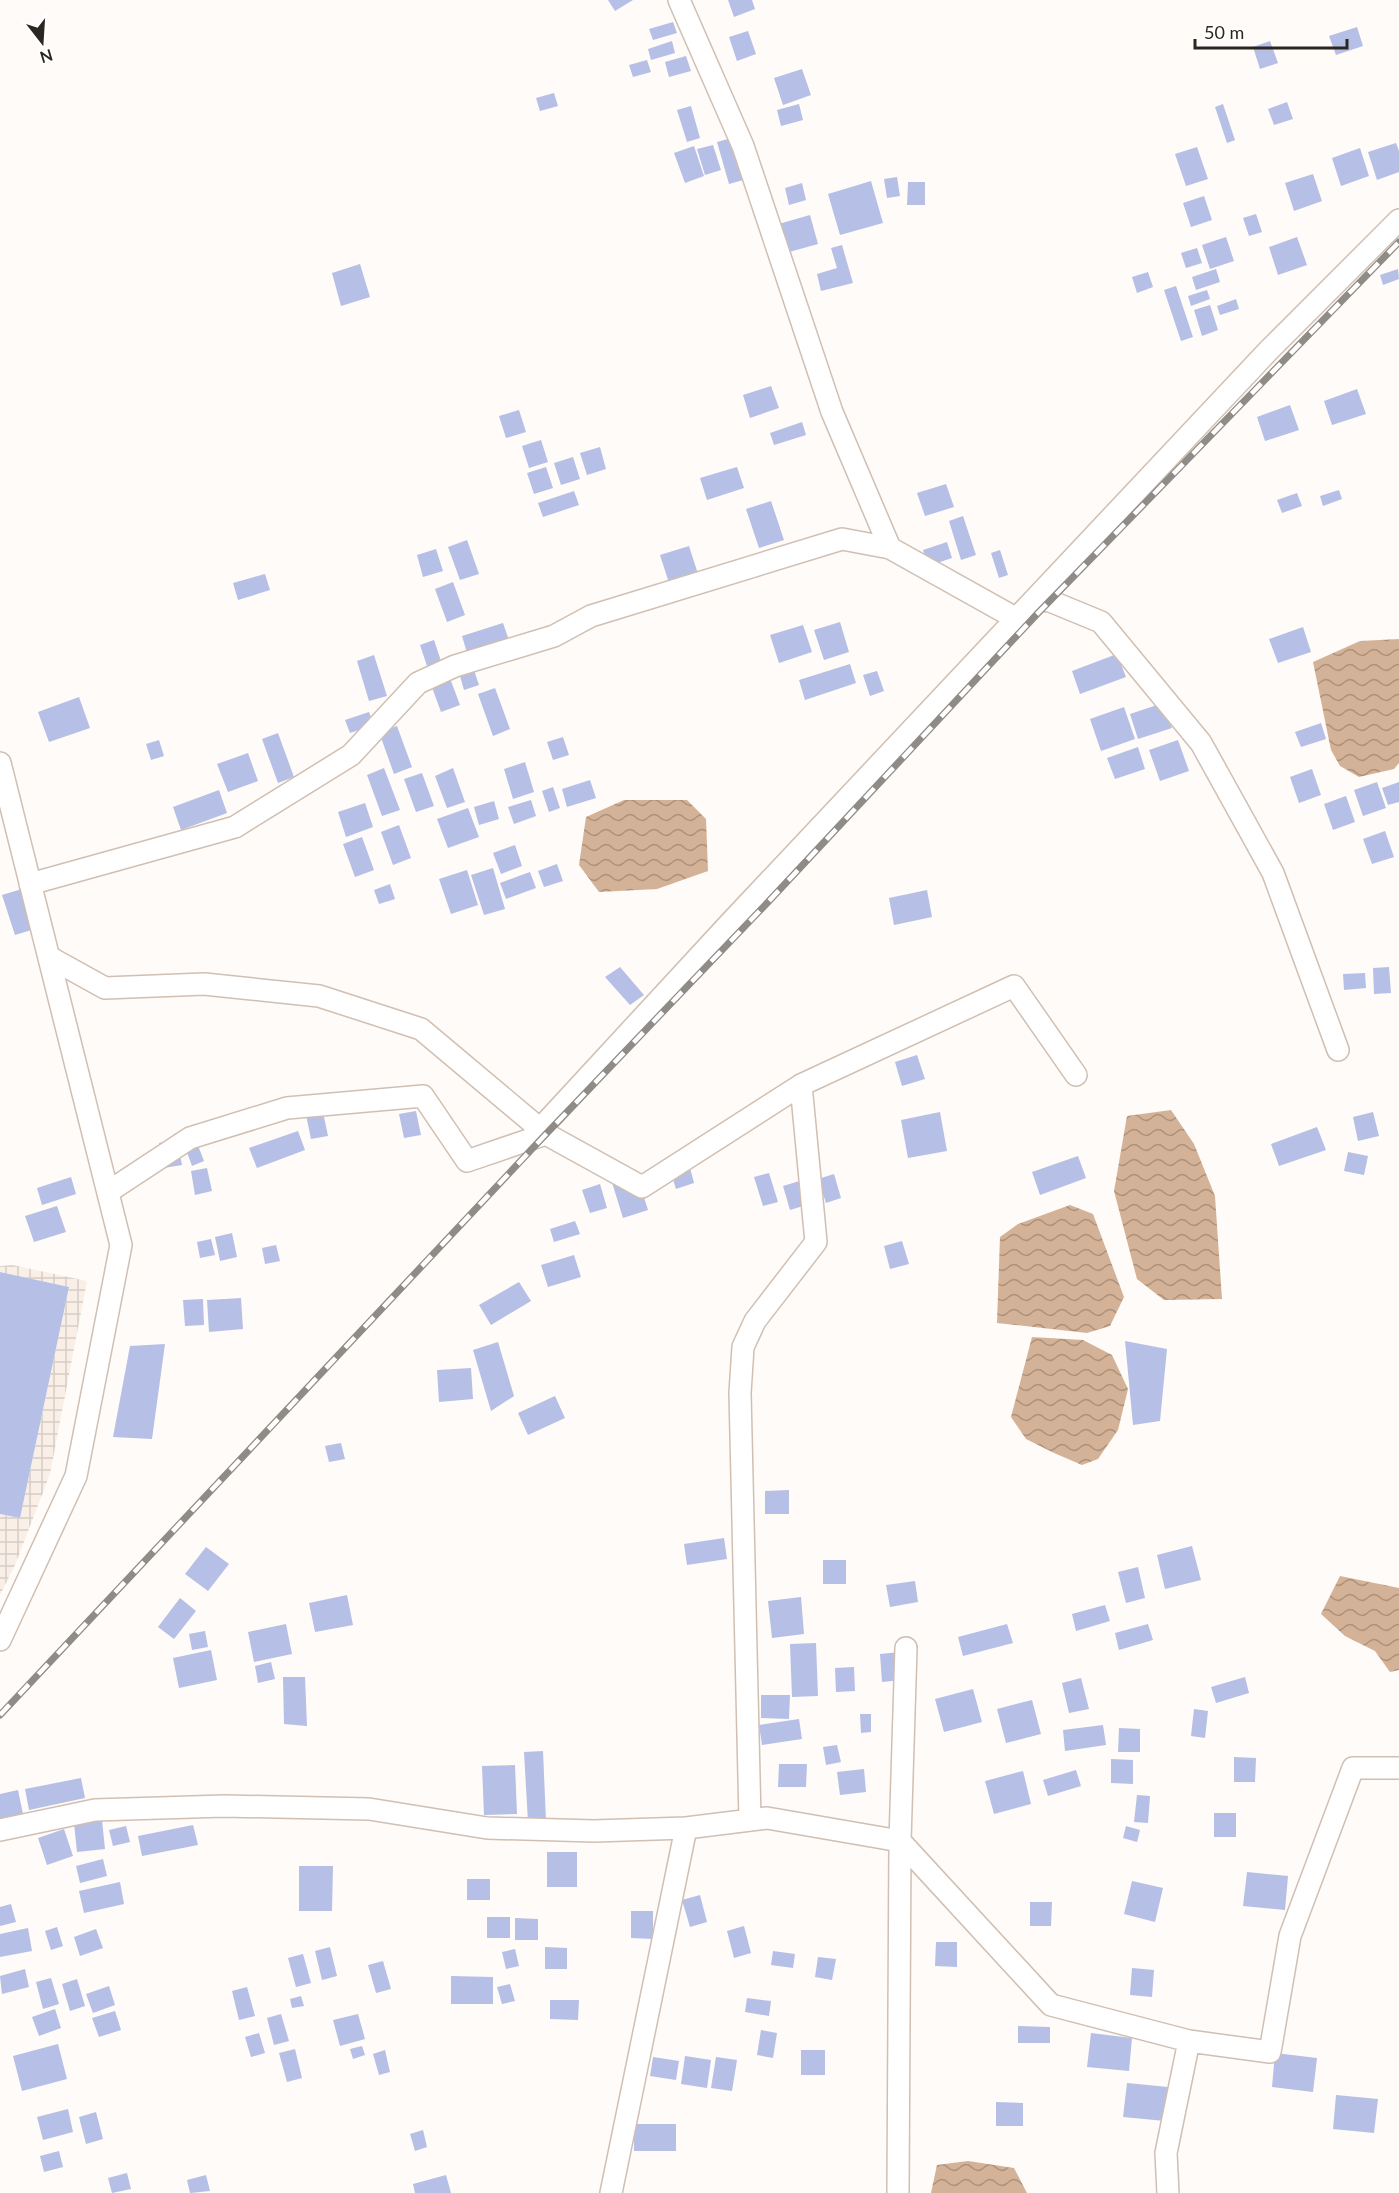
<svg xmlns="http://www.w3.org/2000/svg" width="1399" height="2193" viewBox="0 0 1399 2193" font-family="Lato,sans-serif">
  <style>
    .industrial { fill: url(#industrial-grid) }
    .water { fill: url(#water-waves) }
    .building { fill: #b6bfe5 }
    .lines { fill: none; stroke-linecap: round; stroke-linejoin: round }
    .minor-casing { stroke: #d0bfb2; stroke-width: 24 }
    .minor { stroke: #fff; stroke-width: 21 }
    .rail-casing { stroke: #8f8b86; stroke-width: 7 }
    .rail { stroke: #fff; stroke-width: 4.5; stroke-dasharray: 14; stroke-linecap: butt }
  </style>
  <defs>
    <pattern id="industrial-grid" width="8" height="8" patternUnits="userSpaceOnUse" patternTransform="scale(1.5)"><rect width="8" height="8" fill="#f9efe7"/><path d="M0 4h8M4 0v8" fill="none" stroke="#d6cdc6"/></pattern>
    <pattern id="water-waves" width="16" height="10" patternUnits="userSpaceOnUse" patternTransform="scale(1.5)"><rect width="16" height="10" fill="#d4b297"/><path d="M0 5q4-4 8 0t8 0" fill="none" stroke="#ac917b"/></pattern>
  </defs>
  <rect width="100%" height="100%" fill="#fefbf8"/>
  <path class="industrial" d="M12,1265L87,1281L50,1474L15,1565L0,1595V1514L20,1518L69,1287L0,1272V1266Z"/>
  <path class="water" d="M1399,639V763L1394,769L1359,777L1340,766L1331,750L1313,662L1360,641Z
    M624,800H687L706,819L708,871L657,889L599,892L579,865L586,817Z
    M1171,1110L1194,1144L1215,1196L1222,1299L1164,1300L1137,1279L1114,1191L1127,1116Z
    M1070,1205L1093,1214L1124,1297L1110,1326L1087,1333L997,1323L1000,1237L1018,1224Z
    M1032,1337L1083,1340L1112,1355L1128,1389L1118,1430L1098,1459L1082,1465L1054,1453L1026,1439L1011,1417Z
    M1340,1576L1399,1588V1670L1390,1672L1375,1651L1345,1636L1321,1614Z
    M968,2161L1014,2168L1027,2193H931L937,2165Z"/>
  <path class="building" d="M608,0H633L615,11Z
    M728,0H752L755,9L734,17Z
    M673,22L677,33L653,40L649,29Z
    M1357,27L1363,46L1336,55L1329,36Z
    M748,31L756,54L737,61L729,37Z
    M672,41L675,53L651,60L648,49Z
    M1270,41L1278,63L1260,69L1253,47Z
    M686,56L691,71L669,77L665,62Z
    M647,60L651,72L633,77L629,65Z
    M802,69L811,95L783,105L774,78Z
    M554,93L558,106L540,111L536,98Z
    M1287,102L1293,119L1274,125L1268,109Z
    M799,104L803,120L781,126L777,110Z
    M1223,104L1235,140L1227,143L1215,107Z
    M691,106L700,138L687,142L677,110Z
    M735,137L747,179L729,184L717,142Z
    M1396,143L1399,151V172L1377,180L1368,152Z
    M713,145L721,170L705,175L697,149Z
    M694,146L704,176L685,183L674,153Z
    M1197,147L1208,179L1186,186L1175,154Z
    M1360,148L1369,176L1341,186L1332,158Z
    M1313,174L1322,201L1294,211L1285,183Z
    M897,177L900,196L887,198L884,179Z
    M871,181L883,223L840,235L828,194Z
    M908,182H925V205H907Z
    M802,183L806,200L789,205L785,188Z
    M1204,196L1212,220L1191,227L1183,203Z
    M1256,214L1262,232L1249,236L1243,218Z
    M810,215L818,244L782,254L775,225Z
    M1226,237L1234,261L1210,269L1202,245Z
    M1297,237L1307,265L1278,275L1269,247Z
    M842,245L853,283L821,291L817,274L837,268L831,248Z
    M1197,248L1202,263L1186,268L1181,253Z
    M360,264L370,297L341,306L332,273Z
    M1216,269L1220,282L1196,290L1192,277Z
    M1398,269L1399,279L1383,285L1380,275Z
    M1148,272L1153,287L1137,293L1132,277Z
    M1176,286L1193,337L1181,341L1164,290Z
    M1207,290L1210,299L1191,306L1188,296Z
    M1236,299L1239,309L1220,315L1217,306Z
    M1210,305L1218,330L1202,336L1194,310Z
    M771,386L779,408L750,418L743,395Z
    M1357,389L1366,414L1332,425L1324,401Z
    M1290,405L1299,430L1265,441L1257,417Z
    M519,410L526,432L506,438L499,416Z
    M802,422L806,435L774,445L770,433Z
    M541,440L548,462L529,468L522,446Z
    M600,447L606,469L587,475L580,453Z
    M573,457L580,479L561,485L554,463Z
    M546,467L553,488L534,494L527,473Z
    M737,467L744,488L707,500L700,478Z
    M946,484L954,507L925,516L917,493Z
    M1339,490L1342,499L1323,506L1320,496Z
    M574,491L579,505L543,517L538,503Z
    M1297,493L1302,506L1282,513L1277,500Z
    M771,501L784,540L759,548L746,509Z
    M963,516L976,555L961,560L949,521Z
    M467,540L479,574L460,580L448,547Z
    M947,542L952,558L928,566L923,550Z
    M689,546L698,574L669,583L660,555Z
    M436,549L443,571L423,577L417,555Z
    M1000,550L1008,575L999,578L991,553Z
    M265,574L270,590L238,600L233,583Z
    M453,582L465,615L447,622L435,589Z
    M840,622L849,652L824,660L814,630Z
    M503,623L510,643L468,656L462,636Z
    M803,625L812,652L779,663L770,635Z
    M1303,627L1311,652L1278,663L1269,639Z
    M434,640L441,661L427,666L420,645Z
    M1117,654L1126,677L1080,694L1072,671Z
    M374,655L387,696L369,701L357,661Z
    M472,664L479,685L464,690L458,669Z
    M850,664L856,683L805,700L799,680Z
    M877,671L884,691L870,696L863,675Z
    M448,673L460,705L441,712L429,679Z
    M495,688L510,729L493,736L478,694Z
    M79,697L90,728L49,742L38,712Z
    M1163,703L1172,728L1138,739L1130,714Z
    M1124,707L1135,739L1101,751L1090,719Z
    M369,712L374,725L350,733L345,720Z
    M1321,723L1326,739L1301,747L1295,732Z
    M397,726L412,767L394,774L379,732Z
    M278,733L294,777L278,783L262,739Z
    M563,737L569,755L553,760L547,742Z
    M159,740L164,756L151,760L146,744Z
    M1178,740L1189,771L1160,781L1149,750Z
    M1138,747L1145,769L1115,779L1107,758Z
    M248,753L258,781L228,792L217,764Z
    M525,762L534,792L513,799L504,769Z
    M384,768L400,810L382,816L367,775Z
    M453,768L465,802L447,808L435,776Z
    M1312,769L1321,795L1299,803L1290,777Z
    M422,773L434,806L416,812L404,779Z
    M590,780L596,798L567,807L562,789Z
    M1377,782L1386,808L1363,816L1354,790Z
    M1399,782V802L1388,805L1382,788Z
    M553,787L560,808L549,812L542,791Z
    M219,790L227,813L181,830L173,807Z
    M1346,796L1355,822L1333,830L1324,804Z
    M531,800L536,816L514,824L508,807Z
    M494,801L499,819L479,825L474,807Z
    M365,803L373,827L346,837L338,812Z
    M468,808L479,837L448,848L437,819Z
    M399,825L411,858L393,865L381,832Z
    M1385,831L1394,857L1372,864L1363,839Z
    M362,837L374,870L355,877L343,844Z
    M515,845L522,866L501,874L493,853Z
    M557,864L563,881L544,887L538,871Z
    M493,868L505,909L484,915L471,875Z
    M467,870L478,905L451,914L439,879Z
    M530,872L536,888L506,899L500,883Z
    M390,884L395,899L379,904L374,890Z
    M25,888L38,928L15,935L2,895Z
    M927,890L932,917L894,925L889,898Z
    M620,967L644,995L630,1005L605,977Z
    M1389,967L1391,993L1374,994L1373,968Z
    M1365,973L1366,988L1344,990L1343,974Z
    M917,1055L925,1079L902,1086L895,1062Z
    M416,1111L421,1135L404,1138L399,1114Z
    M323,1112L328,1136L311,1139L306,1115Z
    M940,1112L947,1151L908,1158L901,1120Z
    M1373,1112L1379,1136L1358,1141L1353,1117Z
    M1317,1127L1326,1150L1279,1166L1271,1144Z
    M298,1131L305,1150L257,1168L249,1148Z
    M177,1139L182,1165L164,1168L159,1143Z
    M197,1143L204,1161L192,1166L185,1147Z
    M1348,1152L1368,1156L1364,1175L1344,1171Z
    M1078,1156L1086,1178L1040,1195L1032,1172Z
    M689,1164L694,1183L676,1189L670,1170Z
    M207,1168L212,1191L195,1195L191,1171Z
    M635,1169L648,1210L623,1218L610,1176Z
    M769,1173L778,1202L763,1206L754,1177Z
    M834,1174L841,1198L826,1203L818,1179Z
    M71,1177L76,1194L42,1205L37,1188Z
    M806,1179L813,1203L790,1210L783,1186Z
    M600,1184L607,1208L590,1213L582,1190Z
    M57,1206L66,1232L34,1242L25,1216Z
    M575,1221L580,1234L554,1242L550,1229Z
    M232,1233L237,1257L220,1261L215,1237Z
    M211,1239L215,1255L200,1258L197,1242Z
    M902,1241L909,1264L890,1269L884,1246Z
    M276,1245L280,1261L265,1264L262,1248Z
    M574,1255L581,1277L548,1287L541,1265Z
    M0,1272L69,1287L20,1518L0,1514Z
    M519,1282L531,1301L491,1325L479,1305Z
    M241,1298L243,1329L209,1332L207,1300Z
    M203,1299L204,1325L185,1326L183,1300Z
    M1125,1341L1167,1349L1160,1421L1133,1425Z
    M498,1342L514,1396L491,1411L473,1350Z
    M165,1344L152,1439L113,1437L130,1346Z
    M471,1368L473,1399L439,1402L437,1370Z
    M555,1396L565,1418L528,1435L518,1413Z
    M341,1443L345,1459L329,1462L325,1446Z
    M789,1490V1514H765V1491Z
    M724,1538L727,1559L687,1565L684,1544Z
    M1192,1546L1201,1580L1165,1589L1157,1555Z
    M206,1547L229,1564L208,1591L185,1574Z
    M823,1560H846V1584H823Z
    M1138,1567L1145,1598L1126,1603L1118,1572Z
    M915,1581L918,1602L890,1607L886,1585Z
    M347,1595L353,1625L315,1632L309,1603Z
    M801,1597L804,1634L772,1638L768,1601Z
    M180,1598L196,1611L174,1639L158,1627Z
    M1105,1605L1110,1621L1076,1631L1072,1614Z
    M286,1624L292,1654L254,1662L248,1632Z
    M1007,1624L1013,1643L963,1656L958,1637Z
    M1148,1624L1153,1640L1119,1650L1115,1633Z
    M205,1631L208,1647L192,1650L189,1634Z
    M816,1643L818,1696L792,1697L790,1644Z
    M211,1650L217,1680L179,1688L173,1658Z
    M900,1652L902,1680L882,1682L880,1654Z
    M271,1662L275,1679L258,1683L255,1666Z
    M854,1667L855,1691L836,1692L835,1668Z
    M283,1677H305L307,1726L284,1724Z
    M1245,1677L1249,1693L1216,1703L1211,1687Z
    M1081,1678L1089,1709L1069,1713L1062,1683Z
    M973,1689L982,1722L944,1732L935,1699Z
    M761,1695H790L789,1719L761,1718Z
    M1032,1700L1041,1734L1006,1743L997,1709Z
    M1194,1709L1208,1711L1205,1738L1191,1736Z
    M860,1714H871V1732L861,1733Z
    M799,1719L802,1739L762,1745L759,1725Z
    M1103,1725L1106,1745L1065,1751L1063,1730Z
    M1119,1728L1140,1729V1752H1118Z
    M837,1745L841,1762L826,1765L823,1747Z
    M543,1751L546,1821L528,1822L524,1752Z
    M1234,1757L1256,1758L1255,1782H1234Z
    M1111,1759L1133,1760V1784L1111,1783Z
    M779,1764H807L806,1787H778Z
    M515,1765L517,1814L484,1815L482,1766Z
    M864,1769L866,1792L840,1795L837,1772Z
    M1076,1770L1081,1786L1048,1796L1043,1780Z
    M1023,1771L1031,1804L994,1814L985,1781Z
    M81,1778L85,1798L29,1810L25,1789Z
    M18,1790L23,1814L0,1819V1794Z
    M1137,1795L1150,1796L1148,1823L1134,1822Z
    M1214,1813H1236V1837H1214Z
    M102,1820L105,1849L77,1852L74,1823Z
    M193,1825L198,1845L142,1856L138,1836Z
    M126,1826L130,1842L113,1846L109,1830Z
    M1126,1826L1140,1830L1137,1842L1123,1838Z
    M64,1829L73,1856L47,1865L38,1838Z
    M547,1852H577V1887H547Z
    M103,1859L107,1876L80,1883L76,1866Z
    M299,1866H333L332,1911H299Z
    M1247,1872L1288,1876L1285,1910L1243,1906Z
    M467,1879H490V1900H467Z
    M1132,1881L1163,1888L1155,1922L1124,1914Z
    M120,1882L124,1904L84,1913L79,1891Z
    M700,1895L707,1922L690,1927L682,1900Z
    M1030,1902H1052L1051,1926H1030Z
    M11,1904L16,1922L0,1926V1907Z
    M631,1911H653V1939L631,1938Z
    M487,1917H510V1938H487Z
    M515,1918L538,1919V1940H515Z
    M744,1926L751,1953L734,1958L727,1931Z
    M57,1927L63,1946L51,1950L45,1931Z
    M28,1928L32,1951L0,1957V1934Z
    M96,1929L103,1948L80,1956L74,1937Z
    M936,1942H957V1967L935,1966Z
    M330,1947L337,1976L322,1980L315,1951Z
    M545,1947L567,1948V1969H545Z
    M515,1949L519,1966L506,1969L502,1952Z
    M773,1951L795,1954L793,1968L771,1965Z
    M303,1954L311,1983L296,1987L288,1958Z
    M818,1957L836,1959L832,1980L815,1977Z
    M383,1961L391,1989L376,1993L368,1965Z
    M1132,1968L1154,1970L1152,1997L1130,1995Z
    M25,1969L29,1987L2,1994L0,1976Z
    M451,1976L493,1977V2004H451Z
    M51,1978L59,2004L43,2009L36,1982Z
    M77,1979L85,2006L70,2011L62,1984Z
    M510,1984L515,2001L502,2004L497,1987Z
    M109,1986L115,2005L93,2013L86,1994Z
    M247,1987L255,2016L239,2020L232,1991Z
    M301,1996L304,2006L292,2008L290,1999Z
    M747,1998L771,2001L769,2016L745,2012Z
    M550,2000H579L578,2020L550,2019Z
    M55,2009L61,2028L39,2036L32,2017Z
    M115,2011L121,2030L99,2037L92,2018Z
    M281,2014L289,2041L274,2045L267,2018Z
    M358,2014L365,2039L340,2046L333,2020Z
    M1018,2026L1050,2027V2043H1018Z
    M761,2030L777,2033L773,2058L757,2055Z
    M259,2033L265,2053L251,2057L245,2037Z
    M1091,2033L1132,2038L1129,2071L1087,2067Z
    M58,2044L67,2079L22,2091L13,2056Z
    M362,2046L365,2055L353,2059L350,2049Z
    M295,2049L302,2078L287,2082L279,2053Z
    M385,2050L390,2072L379,2075L373,2054Z
    M801,2050H825V2075H801Z
    M1275,2053L1317,2058L1313,2092L1272,2087Z
    M685,2056L711,2060L707,2088L681,2084Z
    M653,2057L679,2061L676,2080L650,2076Z
    M716,2057L737,2060L732,2091L711,2088Z
    M1127,2083L1168,2087L1165,2121L1123,2117Z
    M1336,2095L1378,2099L1374,2133L1333,2129Z
    M996,2102L1023,2103V2126H996Z
    M68,2109L73,2132L43,2140L37,2117Z
    M96,2112L103,2139L86,2144L79,2117Z
    M634,2124H676V2151H634Z
    M423,2130L427,2147L415,2151L410,2134Z
    M59,2151L63,2167L44,2172L40,2156Z
    M127,2173L131,2189L112,2193L108,2178Z
    M206,2175L210,2191L190,2193L187,2180Z
    M446,2175L451,2193H415L413,2184Z"/>
  <g class="lines">
    <g class="minor-casing">
      <path id="minor" d="M679,0L743,146L832,412L890,548L1017,619
        M1036,599L1050,601L1101,622L1201,743L1273,873L1338,1050
        M0,763L121,1245L76,1476L0,1640
        M30,884L235,827L351,755L418,683L455,666L554,636L591,616L842,539L890,548
        M49,957L105,988L204,984L319,996L421,1029L546,1134L642,1187L801,1085L1014,986L1076,1075
        M540,1129L730,923L1269,350L1399,220
        M108,1192L190,1138L287,1108L423,1096L467,1161L546,1134
        M750,1820L740,1393L743,1347L755,1321L816,1242L801,1085
        M0,1830L95,1810L224,1806L369,1809L487,1828L594,1831L686,1828
        M611,2193L686,1828L767,1818L900,1841L1051,2005L1189,2041
        M898,2193L900,1841L906,1648
        M1168,2193L1166,2153L1189,2041L1270,2052L1290,1936L1353,1768H1399"/>
    </g>
    <use href="#minor" class="minor"/>
    <g class="rail-casing">
      <path id="rail" d="M0,1715L546,1134L769,901L1038,613L1399,242"/>
    </g>
    <use href="#rail" class="rail"/>
  </g>
  <g transform="translate(42 42) rotate(163)" stroke="#ffffff" stroke-width="4.5" paint-order="stroke">
  <path d="M0-4.5L10 22L0 15L-10 22Z" fill="#2c2621"/>
  <text y="-9" font-size="16" font-weight="bold" text-anchor="middle" fill="#2c2621">N</text>
  </g>
  <path d="M1195 39v9h152v-9" fill="none" stroke="#2c2621" stroke-width="3"/>
  <text x="1204" y="39" font-size="18" fill="#2c2621" stroke="#ffffff" stroke-width="4.5" paint-order="stroke">50 m</text>
</svg>
